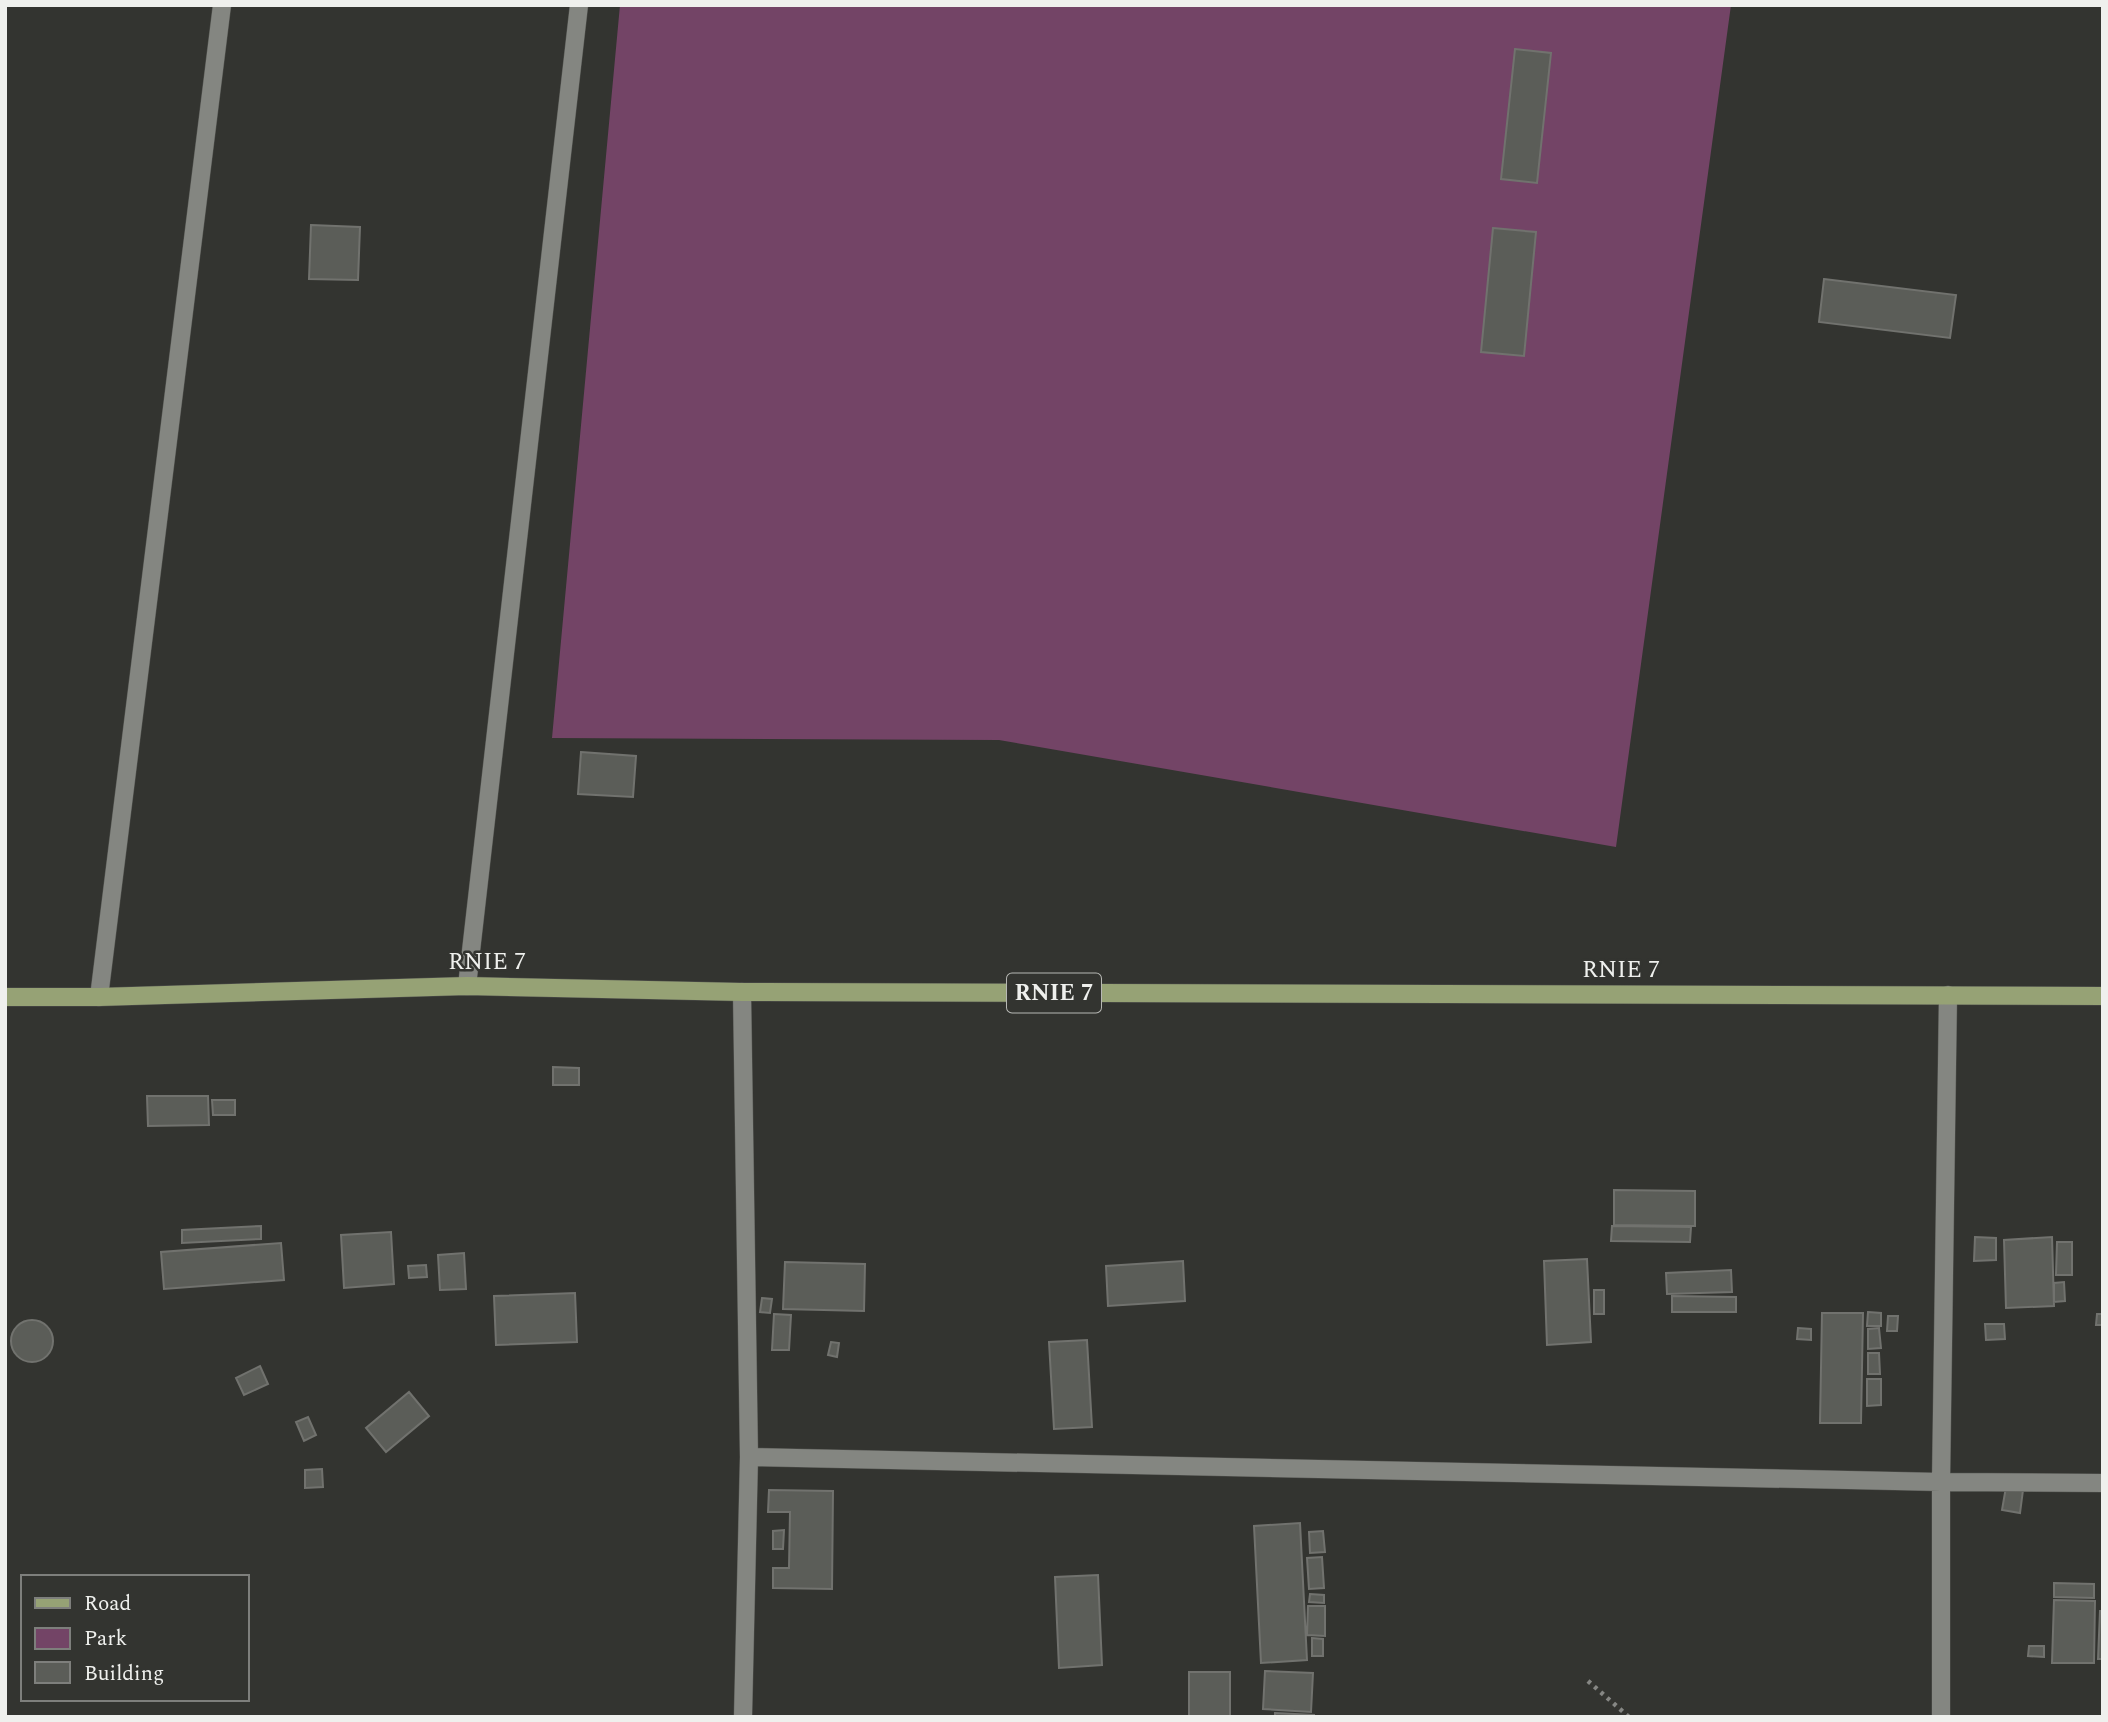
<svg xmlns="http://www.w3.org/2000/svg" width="2108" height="1722" viewBox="0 0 2108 1722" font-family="Spectral,serif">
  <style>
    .green { fill: #734466 }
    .building { fill: #5b5d58; stroke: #71726e; stroke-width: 2 }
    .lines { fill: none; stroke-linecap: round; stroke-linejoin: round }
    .minor-casing { stroke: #52534f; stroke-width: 19 }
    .major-casing { stroke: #52534f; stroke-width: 19 }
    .path { stroke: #868784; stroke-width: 4.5; stroke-dasharray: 3.5 5; stroke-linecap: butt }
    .minor { stroke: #848681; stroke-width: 18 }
    .major { stroke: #96a275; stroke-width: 18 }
    .labels { text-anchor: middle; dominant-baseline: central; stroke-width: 5; stroke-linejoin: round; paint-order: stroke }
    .shield { fill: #333430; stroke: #b7b8b4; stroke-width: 2 }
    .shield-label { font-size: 23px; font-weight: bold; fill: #eff0ed }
    .street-label { font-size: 24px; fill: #eff0ed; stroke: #333430 }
  </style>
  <rect width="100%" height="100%" fill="#333430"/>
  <path class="green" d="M620,5H1731L1616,847L999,740L552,738Z"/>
  <path class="building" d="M1515,49L1551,53L1537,183L1501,179Z
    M311,225L360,227L358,280L309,279Z
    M1493,228L1536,232L1524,356L1481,352Z
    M1824,279L1956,295L1950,338L1819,322Z
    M581,752L636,756L633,797L578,794Z
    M553,1067L579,1068V1085H553Z
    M147,1096H208L209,1125L148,1126Z
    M212,1100H235V1115H213Z
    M1614,1190L1695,1191V1226L1614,1225Z
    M261,1226V1239L182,1243V1230Z
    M1612,1226L1691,1227L1690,1242L1611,1241Z
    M391,1232L394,1284L344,1288L341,1235Z
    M1975,1237L1996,1238V1260L1974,1261Z
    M2052,1237L2054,1306L2006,1308L2004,1240Z
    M2057,1242H2072V1275H2056Z
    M281,1243L284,1280L164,1289L161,1252Z
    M464,1253L466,1289L440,1290L438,1255Z
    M1587,1259L1591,1342L1547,1345L1544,1261Z
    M1183,1261L1185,1301L1108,1306L1106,1266Z
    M785,1262L865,1264L864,1311L783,1309Z
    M426,1265L427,1277L409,1278L408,1266Z
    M1731,1270L1732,1292L1667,1294L1666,1273Z
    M2064,1282L2065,1301L2054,1302V1283Z
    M1594,1290H1604V1314H1594Z
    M575,1293L577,1342L496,1345L494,1296Z
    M1672,1296L1736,1297V1312H1672Z
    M762,1298L772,1299L770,1313L760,1312Z
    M1868,1312L1881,1313V1326H1867Z
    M1822,1313H1863L1861,1423H1820Z
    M774,1314L791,1315L789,1350H772Z
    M2097,1314H2103V1325H2096Z
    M1888,1316H1898L1897,1331H1887Z
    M11 1341a21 21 0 1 1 42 0a21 21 0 1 1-42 0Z
    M1985,1324H2004L2005,1339L1986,1340Z
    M1798,1328L1811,1329V1340L1797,1339Z
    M1879,1328L1881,1348L1868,1349V1329Z
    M1087,1340L1092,1427L1054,1429L1049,1342Z
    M831,1342L839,1343L837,1357L828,1355Z
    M1868,1353H1879L1880,1374H1868Z
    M260,1366L268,1384L244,1395L236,1378Z
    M1867,1379H1881V1405L1867,1406Z
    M409,1392L429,1416L386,1452L366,1428Z
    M308,1417L316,1435L304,1441L296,1422Z
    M322,1469L323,1487L305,1488V1470Z
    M2006,1487L2023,1490L2020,1513L2002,1510Z
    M769,1490L833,1491L832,1589L773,1588V1568H789L790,1512H768Z
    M1300,1523L1307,1660L1261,1663L1254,1526Z
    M784,1530L783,1549H773V1531Z
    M1323,1531L1325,1552L1310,1553L1309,1532Z
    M1322,1557L1324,1588L1309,1589L1307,1558Z
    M1098,1575L1102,1665L1059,1668L1055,1577Z
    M2054,1583L2094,1584V1598L2054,1597Z
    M1310,1594L1324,1595V1603L1309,1602Z
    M2054,1600L2095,1601L2094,1663H2052Z
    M1308,1606H1325V1636L1307,1635Z
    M2100,1611H2103V1659H2098Z
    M1312,1638L1323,1639V1656H1312Z
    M2029,1646H2044V1657L2028,1656Z
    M1265,1671L1313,1673L1311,1712L1263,1709Z
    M1189,1672H1230V1716H1189Z
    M1275,1713L1314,1715V1717H1275Z"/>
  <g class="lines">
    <g class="minor-casing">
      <path id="minor" d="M467,986L579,5
        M742,992L749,1457L743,1717
        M99,997L222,5
        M749,1457L1941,1482L2103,1483
        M1941,1717V1482L1948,995"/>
    </g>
    <g class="major-casing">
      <path id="major" d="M5,997H99L467,986L742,992L2103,996"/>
    </g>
    <path class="path" d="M1588,1681L1629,1717"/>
    <use href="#minor" class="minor"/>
    <use href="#major" class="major"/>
  </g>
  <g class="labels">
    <rect class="shield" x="1007" y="973.5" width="94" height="39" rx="5"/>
    <g class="shield-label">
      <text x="1054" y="993">RNIE 7</text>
    </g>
    <g class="street-label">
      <text x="487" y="962">RNIE 7</text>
      <text x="1621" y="970">RNIE 7</text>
    </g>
  </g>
  <rect width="2108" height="1722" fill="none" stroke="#eff0ed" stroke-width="14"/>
  <rect x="21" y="1575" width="228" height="126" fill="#333430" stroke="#7e7f7c" stroke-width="2"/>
  <rect x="35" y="1598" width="35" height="10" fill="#96a275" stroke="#7e7f7c" stroke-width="2"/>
  <text x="84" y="1610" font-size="21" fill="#eff0ed">Road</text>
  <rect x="35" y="1628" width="35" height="21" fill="#734466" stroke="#7e7f7c" stroke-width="2"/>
  <text x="84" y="1645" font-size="21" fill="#eff0ed">Park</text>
  <rect x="35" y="1662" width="35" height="21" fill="#5b5d58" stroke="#7e7f7c" stroke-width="2"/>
  <text x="84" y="1680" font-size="21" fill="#eff0ed">Building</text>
</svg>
